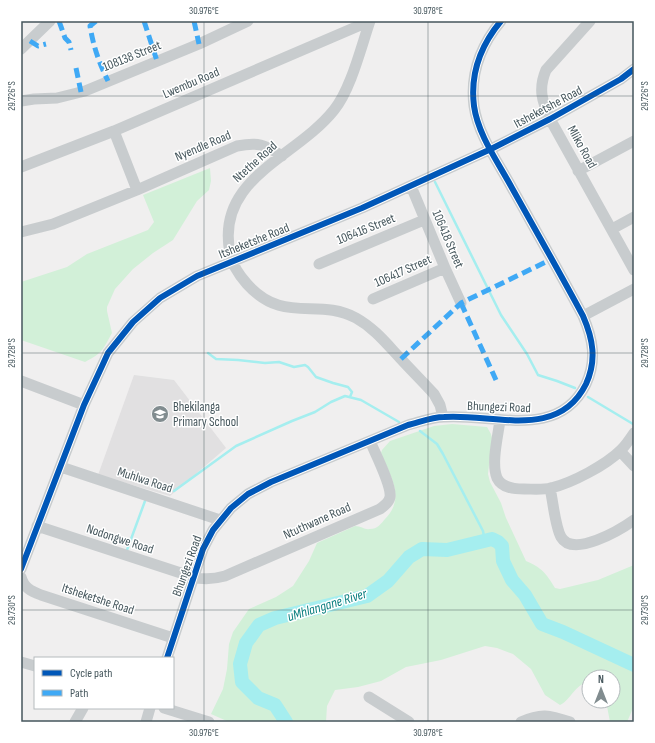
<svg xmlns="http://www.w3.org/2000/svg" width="655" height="743" viewBox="0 0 655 743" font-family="'Sofia Sans Condensed',sans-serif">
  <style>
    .education { fill: #e1e0e1 }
    .green { fill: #d2f0d8 }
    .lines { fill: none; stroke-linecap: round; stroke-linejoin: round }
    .stream { stroke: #a5eeef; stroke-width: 2.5 }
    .river { stroke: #a5eeef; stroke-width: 14 }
    .minor { stroke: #c8ccce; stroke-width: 11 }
    .quiet { stroke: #3fa9f5; stroke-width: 5; stroke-dasharray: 10 5; stroke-linecap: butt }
    .cycleway-casing { stroke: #fff; stroke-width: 8 }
    .cycleway { stroke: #0057b8; stroke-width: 6 }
    .ticks { fill: none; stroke: #45565c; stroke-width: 1; stroke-opacity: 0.45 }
    .labels { text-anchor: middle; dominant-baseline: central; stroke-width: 3; stroke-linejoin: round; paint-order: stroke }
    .street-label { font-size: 13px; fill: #45565c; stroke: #fff }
    .poi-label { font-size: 13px; fill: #45565c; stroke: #fff; text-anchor: start }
    .water-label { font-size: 14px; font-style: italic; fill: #097e7f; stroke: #fff }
    .neatline { fill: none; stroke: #45565c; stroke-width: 1.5 }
    .ticks-label { font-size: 10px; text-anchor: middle; fill: #45565c }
  </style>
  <rect width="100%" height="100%" fill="#f0efef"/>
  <path class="education" d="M134,375L174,380L226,448L170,496L98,475Z"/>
  <path class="green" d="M210,168L211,181L209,190L197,201L173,240L153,253L133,269L115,289L107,307V311L112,333C103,349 103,353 85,362L21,340V282L67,267L87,254L148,230L154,222L143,195Z
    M452,424L487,427L491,434L492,438L488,474L490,482L501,503L506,518L526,561C542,568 546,573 555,588L560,589L598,580L634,565V706L627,722H610L606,701H613V677H589V683C576,682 571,700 560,705L545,695L531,669L513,654L497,648L485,646L441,660L406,667L381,681L358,687L335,690L327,706L326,722H229L211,714L223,689L227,669L229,644L233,632L249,609L276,597L293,586L309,561L317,543L355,526C361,526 365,530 370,529C377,529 381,524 385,519C406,498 390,476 381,453L382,450L390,441L434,426Z"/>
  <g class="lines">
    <path class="stream" d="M435,182L501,315L527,354L538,375L557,381L575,388
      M208,353L216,359L238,360L265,363L279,362L294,367L305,365L308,367L316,377L333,383L348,387L352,392L350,397
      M588,397L633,424
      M420,431L437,444L443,454L483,531L485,542
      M174,491L236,446L292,421L315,412L331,402L345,396L361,400L399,422
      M127,550L145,501"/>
    <path class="river" d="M286,722L275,705L258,698L242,682L240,664L246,643L259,625L275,618L367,596L388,581L409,557L422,549L447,550L492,539L498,542L502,546L503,561L512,580L525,595L542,624L563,632L634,665"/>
    <path class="minor" d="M370,21C361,47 351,89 334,110C296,158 215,178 230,253C232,265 239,275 247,284C284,325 318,297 356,318C374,328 386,343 400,358C411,370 423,382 434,394L440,405L443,417
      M590,21L546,70C538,89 542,101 550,119L634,270
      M21,49L50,21
      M21,101L34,99L57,98L85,91L199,44L248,21
      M114,131L137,190
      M21,167L114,131L370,21
      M578,171L634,141
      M411,186L445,268L461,303
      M612,229L634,217
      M21,232L53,224L137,190L237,146C258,142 264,144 282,156
      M319,264L424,220
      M373,299L445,268
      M583,316L634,289
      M21,381L84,405
      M500,420C498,436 491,463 497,478C502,488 514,489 524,489C533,489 543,490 551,488C572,483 606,465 621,450C626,445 630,439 634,433
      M620,451L634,466
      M61,467L220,520
      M550,488C553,501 555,526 561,537C573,558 620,530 634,520
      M37,526L193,577C204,580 214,579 225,576L380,509C384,506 389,503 390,497C392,486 375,453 370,441
      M21,569L84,405L103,364L108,353L133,322L160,298L197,276L362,208L491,149L550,119L621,79L634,69
      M21,577C24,588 31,591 41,595L173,638
      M167,658L203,549L213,530L231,508L248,494L271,482L408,425C420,422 432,417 444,417C492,413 558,441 586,384C597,360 593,339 583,316C560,273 536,231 512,188C498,162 478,135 474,106C470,74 481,45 501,21
      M21,662L35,666
      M369,697L409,722
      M164,708L209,722
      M75,722L83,708
      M146,722L150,708
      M521,722C541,713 549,715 570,722"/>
    <path class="quiet" d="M59,21L65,38L69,42L71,50
      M96,21L90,26C93,45 99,63 108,81
      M144,21L157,61
      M194,21L199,44
      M30,41L38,46L46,44
      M76,68L81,92
      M461,303L496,380
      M401,359L461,303L552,259"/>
    <g class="cycleway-casing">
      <path id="cycleway" d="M21,569L84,405L103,364L108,353L133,322L160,298L197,276L362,208L491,149L550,119L621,79L634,69
        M167,658L203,549L213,530L231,508L248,494L271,482L408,425C420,422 432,417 444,417C492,413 558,441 586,384C597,360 593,339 583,316C560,273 536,231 512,188C498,162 478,135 474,106C470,74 481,45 501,21"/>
    </g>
    <use href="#cycleway" class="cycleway"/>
  </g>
  <path class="ticks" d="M204,21V722M428,21V722M21,96H634M21,353H634M21,610H634"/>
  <defs>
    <g id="school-disc" transform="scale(0.9)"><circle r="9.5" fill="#818c8f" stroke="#fff"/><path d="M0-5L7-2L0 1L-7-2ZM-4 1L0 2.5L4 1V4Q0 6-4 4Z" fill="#fff"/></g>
  </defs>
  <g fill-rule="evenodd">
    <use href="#school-disc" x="160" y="414"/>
  </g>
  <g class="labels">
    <g class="street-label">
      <text transform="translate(132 56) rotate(-22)">108138 Street</text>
      <text transform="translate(191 83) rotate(-23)">Lwembu Road</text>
      <text transform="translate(548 107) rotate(-28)">Itsheketshe Road</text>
      <text transform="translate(203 146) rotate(-23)">Nyendle Road</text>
      <text transform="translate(582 147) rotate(61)">Mliko Road</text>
      <text transform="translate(255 162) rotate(-42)">Ntethe Road</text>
      <text transform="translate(366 229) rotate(-22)">106416 Street</text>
      <text transform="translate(448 239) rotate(67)">106418 Street</text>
      <text transform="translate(254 241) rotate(-22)">Itsheketshe Road</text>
      <text transform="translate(403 271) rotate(-24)">106417 Street</text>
      <text transform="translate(499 407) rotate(2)">Bhungezi Road</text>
      <text transform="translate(145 480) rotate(18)">Muhlwa Road</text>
      <text transform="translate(317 521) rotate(-24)">Ntuthwane Road</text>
      <text transform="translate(120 539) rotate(18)">Nodongwe Road</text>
      <text transform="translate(187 566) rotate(-70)">Bhungezi Road</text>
      <text transform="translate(98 599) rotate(18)">Itsheketshe Road</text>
    </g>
    <g class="poi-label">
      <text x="173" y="407">Bhekilanga<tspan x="173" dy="15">Primary School</tspan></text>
    </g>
    <g class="water-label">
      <text transform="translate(327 605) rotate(-17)">uMhlangane River</text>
    </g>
  </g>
  <rect width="655" height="743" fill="none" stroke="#ffffff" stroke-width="44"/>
  <rect x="34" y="657" width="140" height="52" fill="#ffffff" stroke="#b5bbbe"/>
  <rect x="42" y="670" width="20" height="6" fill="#0057b8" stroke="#b5bbbe"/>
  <text x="70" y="677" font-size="12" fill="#45565c">Cycle path</text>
  <rect x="42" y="690" width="20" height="6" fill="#3fa9f5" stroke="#b5bbbe"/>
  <text x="70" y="697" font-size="12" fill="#45565c">Path</text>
  <g transform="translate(601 689)"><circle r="19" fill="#ffffff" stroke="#b5bbbe"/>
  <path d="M0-3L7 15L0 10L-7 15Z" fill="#818c8f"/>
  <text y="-6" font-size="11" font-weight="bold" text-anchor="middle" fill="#45565c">N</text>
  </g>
  <rect x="22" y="22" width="611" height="699" class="neatline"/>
  <g class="ticks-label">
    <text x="204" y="14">30.976°E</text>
    <text x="428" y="14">30.978°E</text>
    <text transform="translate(11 96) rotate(-90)" y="4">29.726°S</text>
    <text transform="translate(644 96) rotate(-90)" y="4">29.726°S</text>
    <text transform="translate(11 353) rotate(-90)" y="4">29.728°S</text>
    <text transform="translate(644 353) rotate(-90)" y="4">29.728°S</text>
    <text transform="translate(11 610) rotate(-90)" y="4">29.730°S</text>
    <text transform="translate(644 610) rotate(-90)" y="4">29.730°S</text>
    <text x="204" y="736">30.976°E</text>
    <text x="428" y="736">30.978°E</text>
  </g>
</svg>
